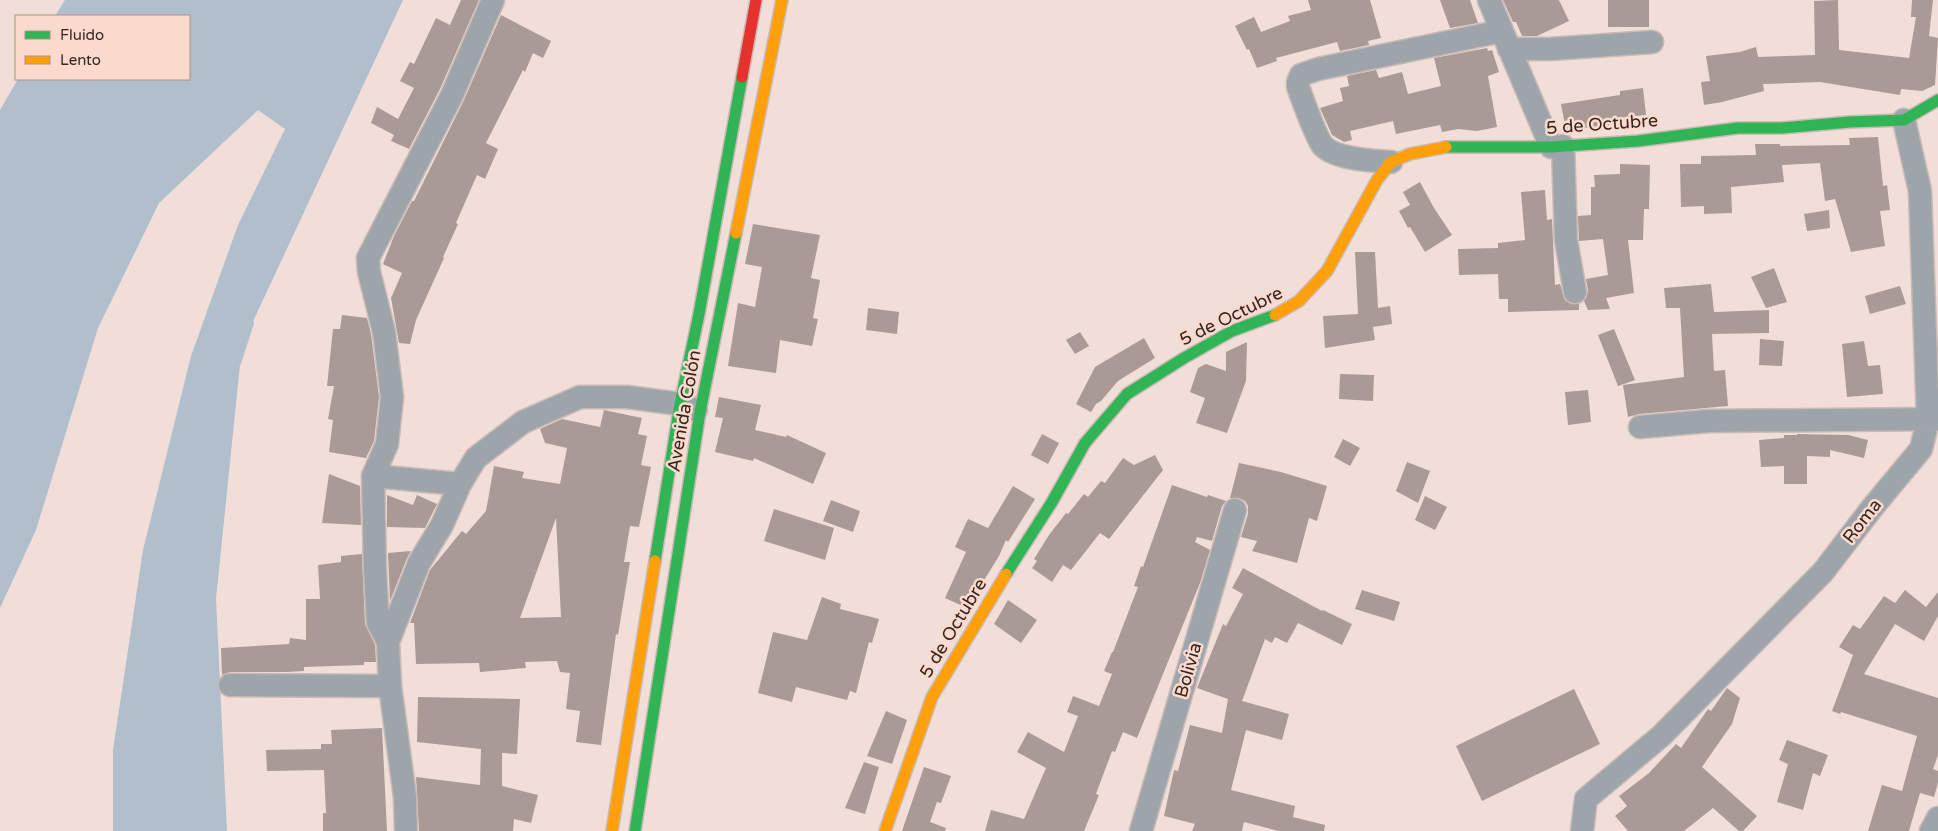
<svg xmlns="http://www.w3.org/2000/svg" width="1938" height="831" viewBox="0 0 1938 831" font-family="'Varela Round',sans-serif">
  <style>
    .water { fill: #b0bfcb }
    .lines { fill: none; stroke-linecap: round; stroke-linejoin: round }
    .stream { stroke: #b0bfcb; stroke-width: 6 }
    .building { fill: #a99a95; fill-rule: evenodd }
    .street-casing { stroke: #c9bab5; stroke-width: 25 }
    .fast-casing { stroke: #c9bab5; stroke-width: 14 }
    .slow-casing { stroke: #c9bab5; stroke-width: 14 }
    .jam-casing { stroke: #c9bab5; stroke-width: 14 }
    .street { stroke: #9ea5aa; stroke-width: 22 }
    .fast { stroke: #30b455; stroke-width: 11 }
    .slow { stroke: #ff9f0a; stroke-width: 11 }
    .jam { stroke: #e5322d; stroke-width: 11 }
    .labels { text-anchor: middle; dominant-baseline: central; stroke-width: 5; stroke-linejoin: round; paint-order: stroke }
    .street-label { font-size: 18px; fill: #332621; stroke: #fcd9cd }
  </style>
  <rect width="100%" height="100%" fill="#f2ded8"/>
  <path class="water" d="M65,0H403L242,345L216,599L227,831H113V750L143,550L191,356L238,225L285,129L258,110L159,203L98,328L36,530L0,608V110L18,79H189V16H55Z"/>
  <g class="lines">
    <path class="stream" d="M238,363L251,323"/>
  </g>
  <path class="building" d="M461,0H479L440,89L409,149L391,141L394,135L371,123L377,107L398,119L414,88L400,81L410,62L414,64L436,18L450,25Z
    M1308,0H1370L1381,38L1368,41L1369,45L1340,51L1337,42L1276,58L1277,61L1257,68L1249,49L1247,50L1235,26L1254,17L1261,32L1290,21L1288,16L1311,10Z
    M1440,0H1470L1478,23L1450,28Z
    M1503,0H1559L1569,21L1537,36H1522L1516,22H1513Z
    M1608,0H1649V27H1608Z
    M1838,0L1839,50L1909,58L1916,17H1911L1912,0H1933L1929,36L1938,38L1935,85L1922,91L1901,89L1900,95L1820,82L1763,84L1764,91L1722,102L1704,105L1701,82L1710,81L1706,56L1740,52L1756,47L1758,57L1815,55L1814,1Z
    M501,15L551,41L543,58L533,53L525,72L523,70L486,143L498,149L485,179L477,175L456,223L458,224L443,257L444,258L416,320L410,344L399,343L391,298L402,273L383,264L394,236L412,201H414L464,100Z
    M1487,48L1488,51L1492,50L1499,72L1488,76L1497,127L1477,131L1458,129L1442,132L1440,125L1396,134L1393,121L1350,131L1352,140L1344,142L1332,135L1320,108L1343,101L1340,88L1349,86L1347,76L1376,70L1379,78L1402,72L1408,94L1441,86L1434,58Z
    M1643,88L1646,115L1609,119L1610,125L1566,130L1561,104L1620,95V91Z
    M1878,137L1883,186L1887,185L1890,210L1880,211L1885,246L1851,252L1835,199L1825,201L1820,163L1782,165L1784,182L1731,187L1732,213L1704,214V206L1681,207L1680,164H1701V156L1756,155L1755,144H1780V146L1850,145L1849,138Z
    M1620,164L1650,165L1649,209H1644L1643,240H1628L1634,293L1606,298L1610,309L1588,310L1584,301L1587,296L1588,290L1586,279L1608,275L1603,239L1579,241L1578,216L1591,215V187H1595L1594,175L1620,174Z
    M1420,182L1434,208L1452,235L1425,252L1410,227L1408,228L1399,211L1410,205L1403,192Z
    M1545,190L1547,220L1552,219L1555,285L1560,284L1565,300L1571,304H1579V310L1508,312V299H1499L1498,274L1459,275L1458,249L1498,248V243L1525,240L1521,192Z
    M1829,210L1830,228L1807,231L1804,214Z
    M753,224L820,235L811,278L820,280L813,318L818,319L812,346L780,340L776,373L728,366L738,303L755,307L762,267L745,264Z
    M1355,252H1375L1378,308L1390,306L1392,324L1373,327L1375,340L1325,348L1323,316L1358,314Z
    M1774,268L1787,302L1766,308L1751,277Z
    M1711,284L1714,312L1769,310V333L1712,334L1714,371L1725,370L1728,406L1639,414L1628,417L1623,385L1684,377L1680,308H1666L1664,288Z
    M1900,286L1906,304L1870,314L1865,296Z
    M868,308L899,312L897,334L866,330Z
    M342,315L367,318L371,334L379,397L374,441L366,458L329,452L333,420L328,419L334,386H327L333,329H340Z
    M1614,329L1635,380L1618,386L1598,335Z
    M1080,332L1089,346L1075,354L1066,340Z
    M1144,338L1155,358L1118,381L1101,401L1096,404L1091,412L1076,404L1095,367Z
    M1760,339L1784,341L1782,366L1759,365Z
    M1864,341L1868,366L1880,365L1883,394L1847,397L1842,344Z
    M1247,342L1246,381L1227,433L1196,423L1205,398L1190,392L1198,368L1206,364L1226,371V352Z
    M1340,374L1374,375L1373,401L1339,399Z
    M1588,390L1591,422L1568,425L1565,392Z
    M719,397L761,405L755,430L786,437L787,435L826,453L813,484L754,458L753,461L715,452L723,418L715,417Z
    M604,410L642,418L638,434L647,436L641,465L651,467L639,527L630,526L624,562H630L618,635L616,634L601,745L576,742L580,711L566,709L570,673L560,672L557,661L525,662L526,668L480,672L479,663L416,664L414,623H410L430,570L462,531L466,534L486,511L494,466L524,472L522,478L560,484L567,448L545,443L540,429L562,419L600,427ZM556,518L561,617L520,618Z
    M1042,434L1059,443L1048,464L1031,455Z
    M1797,434L1848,435L1868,440L1864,458L1830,450V457L1807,456V484H1784V466L1761,467L1759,440L1784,438V435H1797Z
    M1343,439L1360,448L1350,466L1334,457Z
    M1155,455L1163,470L1109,539L1100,533L1071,570L1063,565L1052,582L1032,568L1037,561L1034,559L1049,535L1066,513L1068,514L1084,494L1088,497L1101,481L1105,483L1123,458L1134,465Z
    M1407,462L1430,471L1418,503L1396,491Z
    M1239,463L1281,472L1327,486L1317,521L1309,518L1297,563L1252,551L1257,541L1241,537L1248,514V506L1245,501L1239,498H1230Z
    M329,474L360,486L361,525L322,523Z
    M1172,485L1207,497L1208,495L1226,501L1222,506L1212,541L1197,537L1195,542L1210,550L1200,583L1137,738L1123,732L1115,752L1112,751L1096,794L1099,795L1084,831H985L991,810L1024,819L1046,768L1017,752L1028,732L1064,752L1078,716L1067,712L1073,696L1099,706L1112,674L1104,671L1112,652H1113L1138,587L1134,586L1141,566L1143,567Z
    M1013,486L1035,499L1032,504L1008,542L1006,540L999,556L967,608L945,598L966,552L955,547L968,519L988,528Z
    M387,495L413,505L417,495L437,504L425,528L387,527Z
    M1425,496L1447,507L1435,530L1415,520Z
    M831,500L860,511L853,532L823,521Z
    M774,509L834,528L825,560L764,541Z
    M411,551L407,558L390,601L388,553Z
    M362,554L365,624L375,645L376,662H364V665L304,667V671L286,672H230L222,675L221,648L289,644L290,638L306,640V599H320L318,565L341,562V556Z
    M1243,568L1322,611L1323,610L1352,624L1342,645L1298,623L1287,643L1275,637L1272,643L1265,639L1242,701L1289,714L1282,740L1246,730L1231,790L1295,806L1293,817L1325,825L1324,831H1279L1244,822L1242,831H1192L1195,824L1164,816L1174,770L1178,771L1190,725L1222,733L1228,699L1197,688L1223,624L1226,626L1243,594L1232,588Z
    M1362,590L1400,602L1394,621L1355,609Z
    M1905,590L1926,607L1938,592V616L1924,641L1895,624L1864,674L1938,698V755L1933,769L1938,771V783L1934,797L1920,793L1909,831H1868L1882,785L1902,791L1917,736L1841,712L1840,714L1832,711L1853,655L1839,647L1853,625L1860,629L1884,596L1895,603Z
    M822,597L841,604L840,609L879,619L872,643L869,642L856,693L850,691L847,700L796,687L792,702L758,693L773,632L807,640Z
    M1008,600L1037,620L1021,643L994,624Z
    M1727,688L1740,698L1732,724L1702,767L1757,816L1743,831H1739L1713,808L1684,831H1628L1615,816L1627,806L1619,796L1649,773L1676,744L1681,748L1708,709L1711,711Z
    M1574,689L1600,744L1482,801L1456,746Z
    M418,697L520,699L517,754L502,753V786L538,795L531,823L514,819L513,831H419L416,777L480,785L481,749L417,742Z
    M886,711L907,720L892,764L867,756Z
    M382,728L387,831H323V813H326L324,770L267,771L266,750L321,749V744H332L331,730Z
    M1787,740L1828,755L1820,776L1813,773L1803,810L1777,802L1788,764L1779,760Z
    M864,762L879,767L865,814L845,808Z
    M924,767L951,776L941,803L937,802L930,822L946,828L945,831H902Z"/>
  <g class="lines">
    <g class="street-casing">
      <path id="street" d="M1489,0L1551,147
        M1509,49H1550L1652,42
        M1563,146L1566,240L1575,292
        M1391,162C1373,161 1336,159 1323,146C1317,139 1302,98 1298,87V82L1301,75L1318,69L1502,31
        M1640,427L1708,421L1938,419
        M373,476L375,571L378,623L388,642
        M460,484L373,476L387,444L392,397L384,332L369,272L368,258L452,95L493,0
        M230,685L390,686
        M406,831L405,797L390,686L388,642L419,563L442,525L460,484L476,458L523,422L580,397H627L680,404L696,410
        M1141,831L1235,510
        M1582,831L1586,799L1661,736L1823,572L1872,508L1921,449L1928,420L1920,191L1904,120
        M1931,831L1938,818"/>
    </g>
    <g class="fast-casing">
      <path id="fast" d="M1446,147H1551L1638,141L1738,128H1782L1850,122L1904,120L1938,100
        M655,561L680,404L699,314L742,77
        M1006,574L1052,502L1085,443L1127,394L1184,358L1232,331L1275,315
        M635,831L700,412L736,233"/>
    </g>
    <g class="slow-casing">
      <path id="slow" d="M736,233L782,0
        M1275,315L1299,301L1327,271L1377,180L1391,162L1410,154L1446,147
        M612,831L655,561
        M885,831L932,697L1006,574"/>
    </g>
    <g class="jam-casing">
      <path id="jam" d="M742,77L756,0"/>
    </g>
    <use href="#street" class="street"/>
    <use href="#fast" class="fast"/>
    <use href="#slow" class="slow"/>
    <use href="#jam" class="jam"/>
  </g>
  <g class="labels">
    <g class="street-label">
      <text transform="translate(1602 124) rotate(-4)">5 de Octubre</text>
      <text transform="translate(1231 316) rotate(-26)">5 de Octubre</text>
      <text transform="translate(684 411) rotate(-80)">Avenida Colón</text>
      <text transform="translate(1862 521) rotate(-52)">Roma</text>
      <text transform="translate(953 628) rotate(-59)">5 de Octubre</text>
      <text transform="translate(1188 670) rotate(-74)">Bolivia</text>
    </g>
  </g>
  <rect x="15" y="15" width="175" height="65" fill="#fcd9cd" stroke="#ac9188"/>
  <rect x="25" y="31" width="25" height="8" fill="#30b455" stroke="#ac9188"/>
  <text x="60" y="40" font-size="15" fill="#332621">Fluido</text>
  <rect x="25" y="56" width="25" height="8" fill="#ff9f0a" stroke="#ac9188"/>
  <text x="60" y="65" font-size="15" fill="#332621">Lento</text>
</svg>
